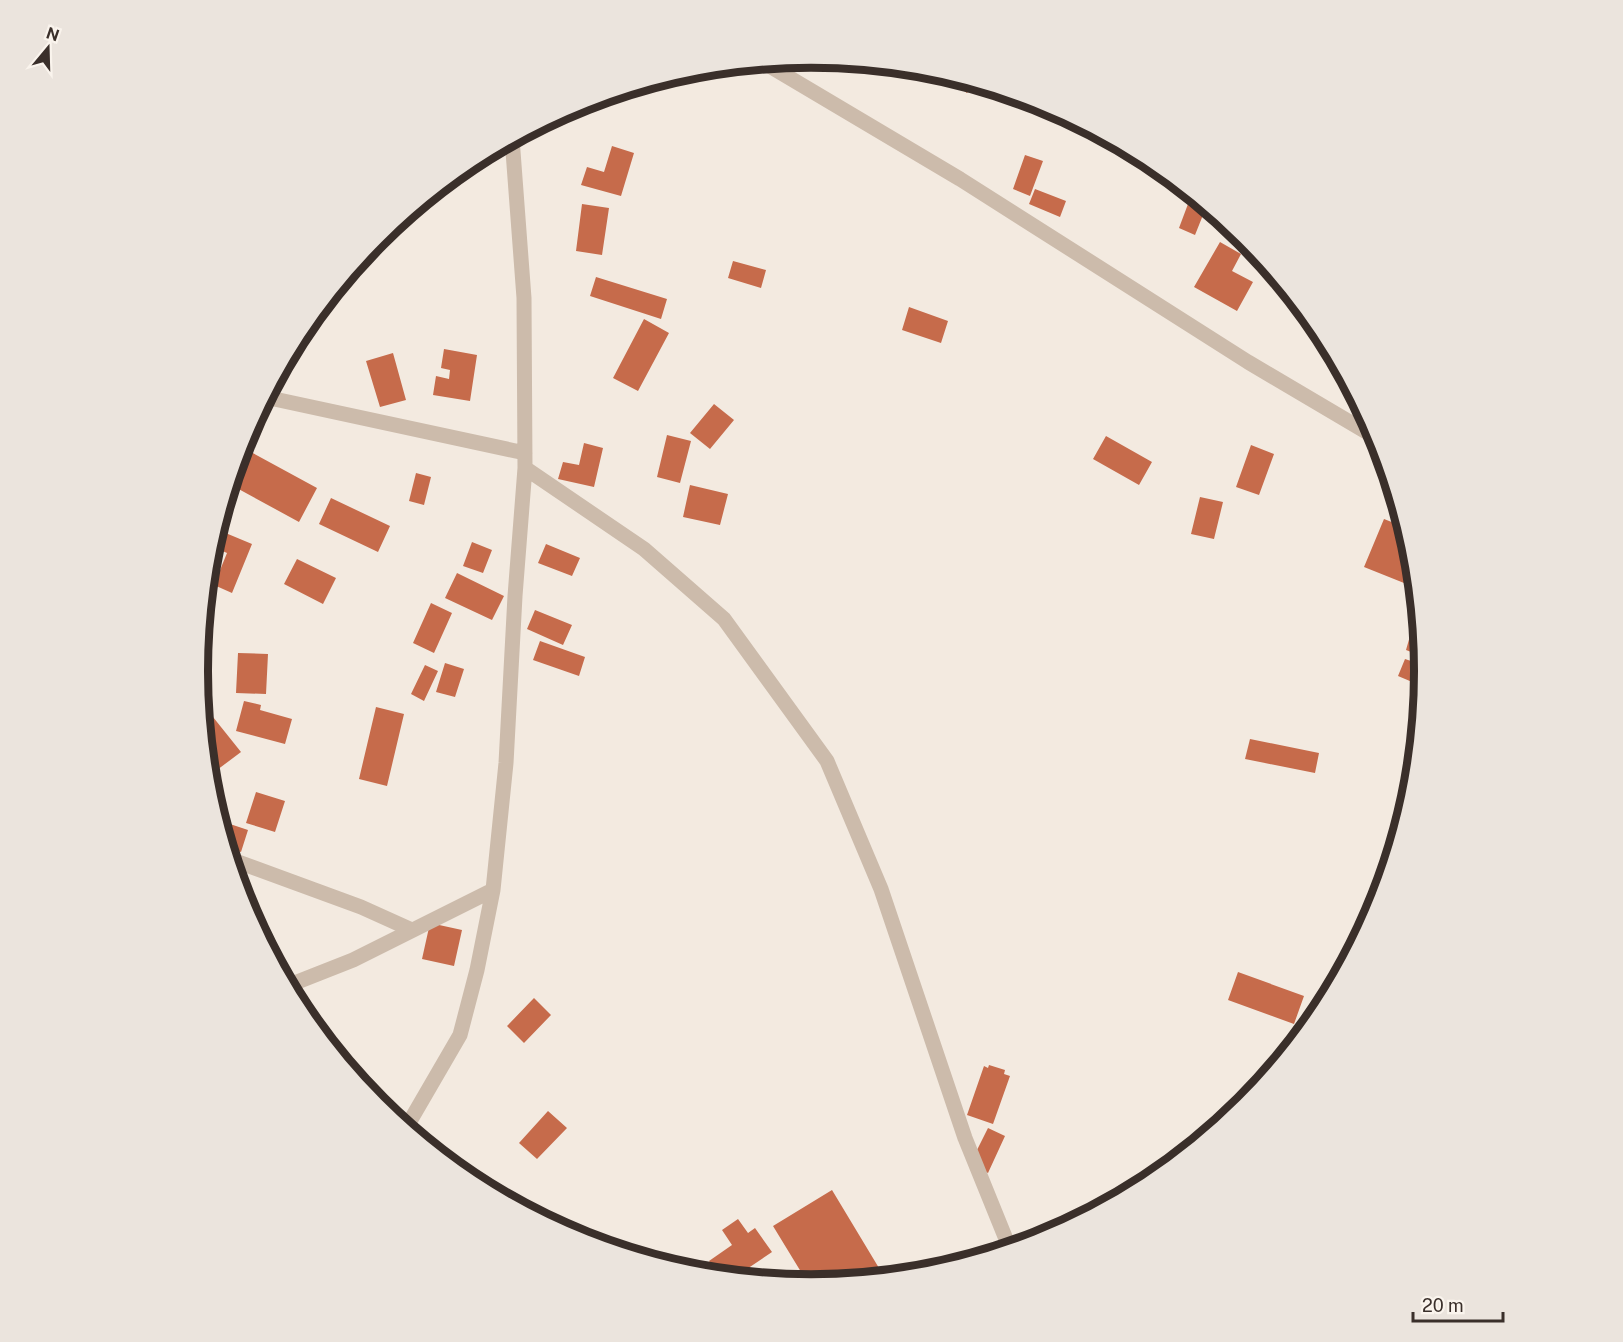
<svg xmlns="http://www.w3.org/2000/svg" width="1623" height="1342" viewBox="0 0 1623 1342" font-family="'Public Sans',sans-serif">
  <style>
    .building { fill: #c66b4b }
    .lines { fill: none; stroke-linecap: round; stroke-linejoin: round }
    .street { stroke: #ccbbab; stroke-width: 15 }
    .rim { fill: none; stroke: #3a2f2a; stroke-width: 8 }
  </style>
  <rect width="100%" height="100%" fill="#f3eae0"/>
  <path class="building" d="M950,75L967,80L975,82L967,93L947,79Z
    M612,146L634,153L621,196L581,185L587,167L604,172Z
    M1025,155L1043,161L1030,196L1013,189Z
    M1181,184L1207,205L1195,235L1179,228L1191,196L1178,191Z
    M1035,189L1066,201L1060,217L1029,204Z
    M582,204L609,208L602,255L576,251Z
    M1220,242L1241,254L1232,271L1253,282L1237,311L1194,287Z
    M733,261L766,270L761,288L728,278Z
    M596,277L667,299L661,319L590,296Z
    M909,307L948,321L941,343L902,330Z
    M644,319L669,333L638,391L613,378Z
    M444,349L477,355L470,401L433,395L436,376L449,379L450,370L441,368Z
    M393,353L406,400L380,407L366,361Z
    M714,404L734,420L710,449L690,433Z
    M667,435L691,441L680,483L657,477Z
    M1106,436L1152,462L1139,485L1093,459Z
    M584,443L603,448L594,487L558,479L563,462L579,465Z
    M1251,445L1274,454L1259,495L1236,487Z
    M251,452L317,488L299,522L233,486Z
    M416,473L431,477L424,505L409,501Z
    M690,485L728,494L720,525L683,517Z
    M1200,497L1223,502L1214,539L1191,534Z
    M331,498L390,526L378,552L319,524Z
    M1384,519L1407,528L1410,538L1403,553L1414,558L1416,569L1409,585L1364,567Z
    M216,529L252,544L232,593L214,585L227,553L211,546Z
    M472,542L492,550L483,573L463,566Z
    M546,544L580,558L572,576L538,563Z
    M297,559L336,578L323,604L284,584Z
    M457,573L504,596L492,620L445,598Z
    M431,603L452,613L434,653L413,643Z
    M535,610L572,625L563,645L527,629Z
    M1416,615L1420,616L1424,657L1406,650Z
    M540,641L585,657L579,676L533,660Z
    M238,653L268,654L266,694L236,693Z
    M1413,657L1424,661V687L1398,676L1405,659L1411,661Z
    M445,663L464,669L455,697L436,692Z
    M425,665L438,671L424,701L411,694Z
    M244,701L261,705L260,710L292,719L285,744L236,731Z
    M205,707L241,752L217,770L206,755L201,710Z
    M376,707L404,714L387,786L359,779Z
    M1250,739L1319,753L1315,773L1245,759Z
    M256,792L285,801L275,832L246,823Z
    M218,820L248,830L241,852L226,847Z
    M430,923L462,930L454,966L422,959Z
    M1238,972L1304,996L1294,1024L1228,1000Z
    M534,998L551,1015L524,1043L507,1026Z
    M989,1065L1005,1070L1004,1074L1010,1076L993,1124L967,1115L984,1066L988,1068Z
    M548,1111L567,1128L537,1159L519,1143Z
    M988,1128L1005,1136L988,1173L970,1164Z
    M832,1190L885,1278L809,1285L773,1226Z
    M738,1219L748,1233L755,1228L772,1252L735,1277L721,1276L709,1261L732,1245L722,1230Z"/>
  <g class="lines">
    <path class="street" d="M763,62L960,179L1248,362L1380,440
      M265,397L525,453
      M525,468L644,549L724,619L827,761L881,889L965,1138L1010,1249
      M230,859L361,907L412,930
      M287,986L353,960L493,890
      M406,1128L460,1035L477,970L493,890L506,763L515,596L525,468L524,298L512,138"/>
  </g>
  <path d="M0 0H1623V1342H0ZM208 671a603 603 0 1 1 1206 0a603 603 0 1 1-1206 0Z" fill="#ebe4dd" fill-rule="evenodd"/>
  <path class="rim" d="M208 671a603 603 0 1 1 1206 0a603 603 0 1 1-1206 0Z"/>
  <g transform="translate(48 48) rotate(19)" stroke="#faf4ed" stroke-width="4.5" paint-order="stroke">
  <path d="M0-4.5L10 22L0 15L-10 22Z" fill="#3a2f2a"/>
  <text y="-9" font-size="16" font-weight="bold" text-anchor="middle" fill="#3a2f2a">N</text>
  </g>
  <path d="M1413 1312v9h90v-9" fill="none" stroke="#3a2f2a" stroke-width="3"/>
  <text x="1422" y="1312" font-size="18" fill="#3a2f2a" stroke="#faf4ed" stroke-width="4.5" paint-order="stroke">20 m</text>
</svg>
